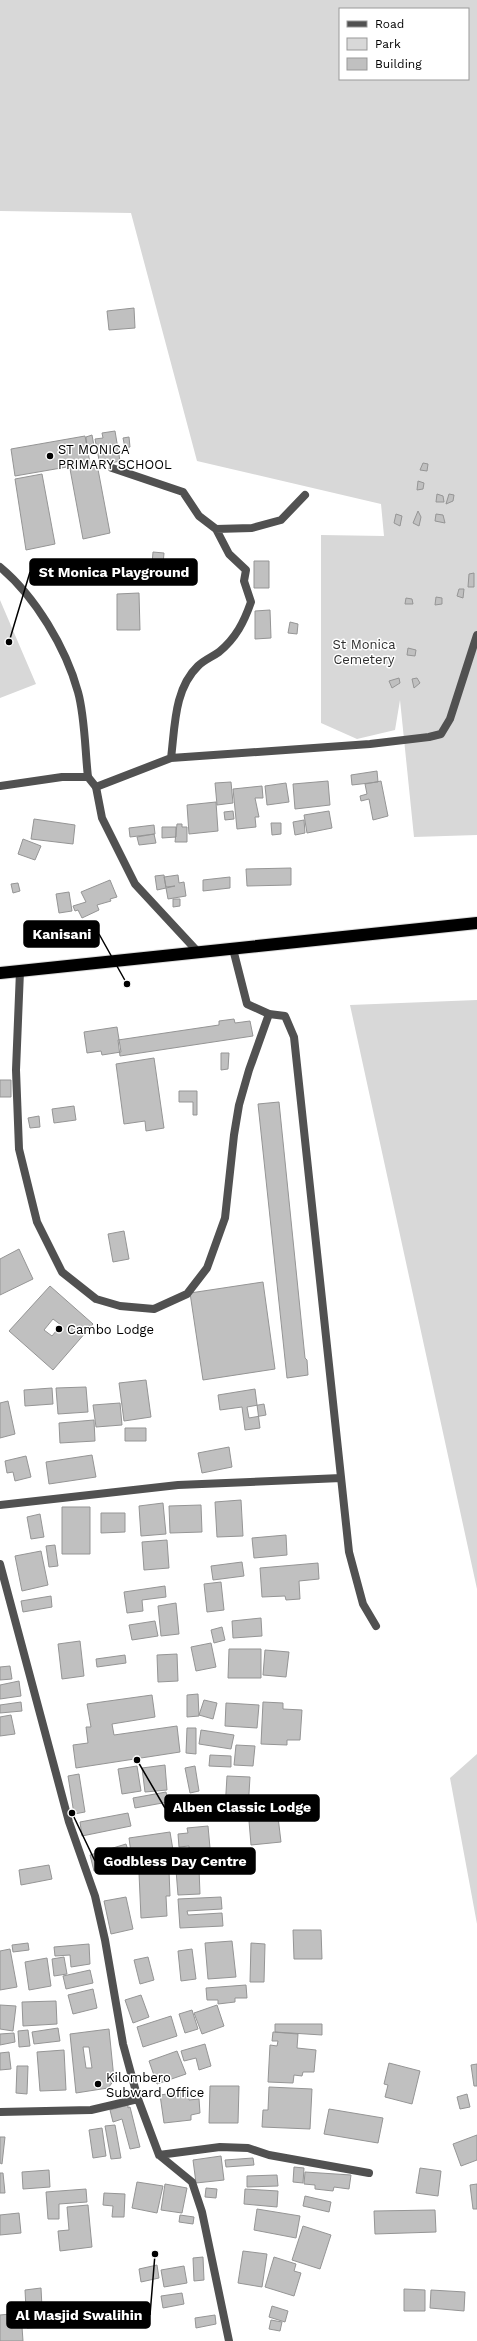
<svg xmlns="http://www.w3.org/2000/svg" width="477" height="2341" viewBox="0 0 477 2341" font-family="'Work Sans',sans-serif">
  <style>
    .green { fill: #d8d8d8; fill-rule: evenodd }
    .building { fill: #c0c0c0; stroke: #959595; fill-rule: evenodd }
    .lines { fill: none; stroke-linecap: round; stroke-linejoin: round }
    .highway-casing { stroke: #dbdbdb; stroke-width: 14 }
    .lane { stroke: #515151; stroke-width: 8 }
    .street { stroke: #515151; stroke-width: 8 }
    .highway { stroke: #000; stroke-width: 12 }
    .poi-dot { fill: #000; stroke: #fff; stroke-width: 1.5 }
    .labels { text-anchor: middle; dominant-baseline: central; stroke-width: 3; stroke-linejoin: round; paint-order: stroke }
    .poi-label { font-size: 13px; fill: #000; stroke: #fff; text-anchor: start }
    .park-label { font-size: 13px; fill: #2f2f2f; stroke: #fff }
    .leader { fill: none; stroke: #000; stroke-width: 1.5 }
    .callout-dot { fill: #000; stroke: #fff; stroke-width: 1.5 }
    .callout { fill: #000; stroke: #000; stroke-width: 1.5 }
    .callout-label { font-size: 14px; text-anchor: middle; font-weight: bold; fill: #fff }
  </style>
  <rect width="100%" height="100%" fill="#fff"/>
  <path class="green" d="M0,0H477V835L414,837L400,700L395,730L357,739L321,723V535L384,536L381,504L197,461L131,213L0,211ZM340,9H468V79H340Z
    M0,600L36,684L0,698Z
    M477,1000V1589L350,1005Z
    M477,1754V1924L450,1778Z"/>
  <path class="building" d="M134,308L135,328L109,330L107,311Z
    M115,431L120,461L100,465L95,439L103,438L102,433Z
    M92,435L94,446L87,447L86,437Z
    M85,436L90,463L15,476L11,449Z
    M129,437L130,447L125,448L123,438Z
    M423,463L428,464L427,471L420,470Z
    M97,464L110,533L83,539L70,469Z
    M42,474L55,544L26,550L15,479Z
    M418,481L424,483L423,489L417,490Z
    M437,494L443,496L444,502H436Z
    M449,494L454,495L453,501L446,504Z
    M418,511L421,517L419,526L413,523Z
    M396,514L402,516L400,526L394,523Z
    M436,514L443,515L445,523L435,521Z
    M153,552L164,553L162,577L151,576Z
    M254,561H269V588H254Z
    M474,573V587H468L469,574Z
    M459,589H464L463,598L457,596Z
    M139,593L140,630H117V594Z
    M436,597L442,598V604L435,605Z
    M406,598L412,599L413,604H405Z
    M270,610L271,638L255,639V611Z
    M290,622L298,624L297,634L288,633Z
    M408,648L416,650L415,656L407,655Z
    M399,678L400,683L392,688L389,681Z
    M417,678L420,683L414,688L412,679Z
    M377,771L378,782L352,785L351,775Z
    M328,781L330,805L295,809L293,784Z
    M381,781L388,816L373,820L369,799L361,801L360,796L367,794L365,784Z
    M231,782L233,803L217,805L215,783Z
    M286,783L289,802L267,805L265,786Z
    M262,786L263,798H255L259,817H255L256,827L237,829L233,789Z
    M216,802L218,831L189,834L187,805Z
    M233,811L234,819L225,820L224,812Z
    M329,811L332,828L307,833L304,815Z
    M34,819L75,825L73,844L31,839Z
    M304,820L305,833L295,835L293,822Z
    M271,823H281V834L272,835Z
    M177,824H182V827H187V842H175Z
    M154,825L155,834L130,837L129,828Z
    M162,827H176V837L162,838Z
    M154,834L156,843L139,845L137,837Z
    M23,839L41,846L35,860L18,854Z
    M291,868V885L247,886L246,869Z
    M164,875L166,888L157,890L155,876Z
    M178,875L179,883L184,882L186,896L168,899L166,888L175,886L166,887L164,877Z
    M230,877V888L203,891V880Z
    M110,880L117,897L110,899L111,901L97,905L99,910L82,918L78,910L75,911L73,906L86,902L81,892Z
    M18,883L20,891L13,893L11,884Z
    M69,892L72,911L59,913L56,894Z
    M173,899H180V906L173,907Z
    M234,1019L235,1023L250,1021L253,1036L120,1056L118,1040L219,1025V1021Z
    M117,1027L121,1052L102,1055L101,1051L87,1053L84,1032Z
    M221,1053H229L228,1069L221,1070Z
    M154,1058L164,1128L146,1131L145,1121L124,1124L116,1064Z
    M0,1080H11V1097H0Z
    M179,1091H197V1115H193V1102H179Z
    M279,1102L305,1358L307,1360L308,1375L287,1378L258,1104Z
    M74,1106L76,1120L54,1123L52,1109Z
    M39,1116L40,1127L30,1128L28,1118Z
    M124,1231L129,1259L113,1262L108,1234Z
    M19,1249L33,1279L0,1295V1259Z
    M263,1282L275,1369L203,1380L190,1293Z
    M50,1286L93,1324L53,1370L9,1331ZM53,1319L61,1325L52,1336L44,1330Z
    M146,1380L151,1417L124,1421L119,1383Z
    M86,1387L88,1412L58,1414L56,1388Z
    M52,1388L53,1404L25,1406L24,1390Z
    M255,1389L260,1428L245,1430L242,1407L220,1410L218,1395Z
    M8,1401L15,1434L0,1438V1403Z
    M120,1403L122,1425L96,1427L93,1405Z
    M264,1404L266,1415L249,1418L247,1407Z
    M94,1420L95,1441L60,1443L59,1423Z
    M125,1428H146V1441H125Z
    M229,1447L232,1467L202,1473L198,1453Z
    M92,1455L96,1477L49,1484L46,1462Z
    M26,1456L31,1477L15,1481L13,1472L7,1473L5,1461Z
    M241,1500L243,1536L217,1537L215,1502Z
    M163,1503L166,1534L141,1536L139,1506Z
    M201,1505L202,1532L170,1533L169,1506Z
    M62,1507H90V1554H62Z
    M101,1513H125V1532L101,1533Z
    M40,1514L44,1537L31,1539L27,1517Z
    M286,1535L287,1555L254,1558L252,1538Z
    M167,1540L169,1568L144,1570L142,1542Z
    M55,1545L58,1566L49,1567L46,1546Z
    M41,1551L48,1585L22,1591L15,1556Z
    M242,1562L244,1576L213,1580L211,1566Z
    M318,1563L319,1579L299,1581L300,1599L286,1600L285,1596L262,1597L260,1568Z
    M221,1582L224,1610L207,1612L204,1584Z
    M165,1586L166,1597L142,1600L143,1611L127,1613L124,1592Z
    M51,1596L52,1607L23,1612L21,1601Z
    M176,1603L179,1634L161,1636L158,1606Z
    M261,1618L262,1636L233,1638L232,1621Z
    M155,1621L158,1636L132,1640L129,1625Z
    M222,1627L225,1640L214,1643L211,1630Z
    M80,1641L84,1676L62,1679L58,1644Z
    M211,1643L216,1667L196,1671L191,1647Z
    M229,1649H261V1678H228Z
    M265,1650L289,1652L286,1677L263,1675Z
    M177,1654L178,1681L158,1682L157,1655Z
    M125,1655L126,1663L97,1667L96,1659Z
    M10,1666L12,1679L0,1680V1667Z
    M19,1681L21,1696L0,1699V1685Z
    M198,1694L199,1716L187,1717V1695Z
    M152,1695L155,1717L112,1724L114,1735L177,1726L180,1752L76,1768L73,1745L88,1743L86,1727H91L87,1704Z
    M204,1700L217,1703L213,1719L199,1715Z
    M21,1702L22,1711L0,1713V1705Z
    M263,1702L283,1703V1709L302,1710L300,1740H287V1745L261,1744Z
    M226,1703L259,1705L257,1728L225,1726Z
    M11,1715L15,1734L0,1736V1717Z
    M187,1728H196V1754L186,1753Z
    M201,1730L234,1735L231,1749L199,1744Z
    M236,1745L255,1746L253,1766L234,1765Z
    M210,1755L231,1756V1767L209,1766Z
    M165,1765L167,1790L145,1792L142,1768Z
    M137,1766L141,1791L122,1794L118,1769Z
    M195,1766L199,1791L190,1793L185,1768Z
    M79,1774L85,1812L74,1814L68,1776Z
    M227,1776L250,1777L248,1810L225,1809Z
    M166,1792L168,1802L135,1808L133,1798Z
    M128,1813L131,1826L82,1836L80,1822Z
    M278,1817L281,1842L251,1845L249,1821Z
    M208,1826L210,1848L189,1850V1846L179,1847L178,1834L188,1833L187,1828Z
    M170,1832L175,1862L145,1867L143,1851L131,1853L129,1838Z
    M126,1844L131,1860L94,1871L90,1855Z
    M49,1865L52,1879L21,1885L19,1870Z
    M199,1869L200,1894L178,1895L176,1870Z
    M169,1871L170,1896H166L167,1916L141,1918L139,1873Z
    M126,1897L133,1929L111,1934L104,1901Z
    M221,1897L222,1909L187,1911L188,1915L222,1913L223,1926L180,1928L178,1899Z
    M293,1930H321L322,1959H294Z
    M232,1941L236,1977L208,1979L205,1943Z
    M28,1943L29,1950L13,1952L12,1945Z
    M251,1943L265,1944L264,1982H250Z
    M89,1944L90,1964L71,1967L70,1955L55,1956L54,1947Z
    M10,1949L17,1987L0,1990V1951Z
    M192,1949L196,1979L181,1981L178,1951Z
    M64,1957L67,1974L54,1976L52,1959Z
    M148,1957L154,1980L140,1984L134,1960Z
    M47,1958L51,1986L29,1990L25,1962Z
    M90,1970L93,1983L66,1989L63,1976Z
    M246,1985L247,1998H235V2002L218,2004V2000H207L206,1988Z
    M93,1989L97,2008L73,2014L68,1995Z
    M141,1995L149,2017L133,2023L125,2000Z
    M56,2001L57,2024L23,2026L22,2002Z
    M0,2005L16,2006L13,2031L0,2029Z
    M217,2005L224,2026L202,2034L194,2013Z
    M192,2010L198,2029L185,2033L179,2014Z
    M171,2016L177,2036L143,2047L137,2027Z
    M275,2024H322V2035L275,2032Z
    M58,2028L60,2041L34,2044L32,2032Z
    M109,2029L114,2079L112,2083L108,2088L76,2093L70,2034ZM83,2047H89L92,2068H86Z
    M28,2030L30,2046L19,2047L18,2031Z
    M273,2032L298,2034L297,2048L316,2050L314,2072H303L302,2076L294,2075L293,2083L268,2082L270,2045L277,2046L278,2041H272Z
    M14,2033L15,2042L0,2045V2034Z
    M205,2044L211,2066L199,2070L196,2058L184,2061L181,2051Z
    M64,2050L66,2090L40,2091L37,2052Z
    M177,2051L186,2074L157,2084L149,2061Z
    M9,2052L11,2069L0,2070V2053Z
    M389,2063L420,2071L412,2104L385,2097L388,2085L384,2084Z
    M477,2064V2086H474L471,2065Z
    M17,2066H28L27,2094L16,2093Z
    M210,2086H239L238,2123H209Z
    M269,2087L312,2089L310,2129L262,2127L263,2110H268Z
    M188,2091L189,2100L199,2099L200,2113L191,2115V2120L164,2123L160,2095Z
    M467,2094L470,2107L460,2109L457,2097Z
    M128,2105V2108L130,2107L140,2147L130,2149L122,2119L113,2122L110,2110Z
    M329,2109L383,2118L378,2143L324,2134Z
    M115,2125L121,2158L111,2159L105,2126Z
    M102,2128L106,2156L93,2158L89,2130Z
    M477,2135V2160L461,2166L453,2144Z
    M0,2137H5L2,2164L0,2163Z
    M221,2156L224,2180L196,2183L193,2160Z
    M253,2158L254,2165L226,2167L225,2160Z
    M294,2167L304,2168L303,2183L293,2182Z
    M420,2168L441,2171L438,2196L416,2193Z
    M49,2170L50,2187L23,2189L22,2172Z
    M305,2172L351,2175L349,2189L334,2187L333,2191L315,2189V2185L304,2184Z
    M0,2173H3L5,2193H0Z
    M277,2175L278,2186L247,2187V2176Z
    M137,2182L163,2186L157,2213L132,2208Z
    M165,2184L187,2188L182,2213L161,2210Z
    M477,2184V2209H473L470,2185Z
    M206,2188L217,2189L216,2198L205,2197Z
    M86,2189L87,2202L59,2204V2219H48L46,2192Z
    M245,2189L278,2191L277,2207L244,2204Z
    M104,2193L125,2194L124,2217H112L113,2206L103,2205Z
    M305,2196L331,2202L329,2212L303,2206Z
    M88,2205L92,2247L60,2251L58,2231L69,2230L67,2207Z
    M257,2209L300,2216L296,2238L254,2230Z
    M435,2210L436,2232L375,2234L374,2211Z
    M19,2213L21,2233L0,2235V2215Z
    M180,2215L194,2217L193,2224L179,2222Z
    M303,2226L331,2235L320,2269L292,2260Z
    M243,2251L267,2254L262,2287L238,2283Z
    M203,2257L204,2280L194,2281L193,2258Z
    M274,2257L296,2264L294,2271L301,2273L294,2296L265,2287Z
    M157,2265L159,2278L141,2282L139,2269Z
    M184,2266L187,2283L164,2287L161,2270Z
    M41,2288L43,2327L27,2328L25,2290Z
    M404,2289L425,2290V2311H404Z
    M431,2290L465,2292L464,2311L430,2308Z
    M182,2293L184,2304L163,2308L161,2296Z
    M272,2306L288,2311L285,2322L269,2317Z
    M21,2313L23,2341H0V2315Z
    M215,2315L216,2324L196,2328L195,2318Z
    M271,2320L282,2322L280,2331L269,2329Z"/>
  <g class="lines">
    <g class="highway-casing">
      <path id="highway" d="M0,973L477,923"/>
    </g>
    <path class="lane" d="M112,468L183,492L199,516L216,529L252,528L281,520L305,495
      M0,567C35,596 66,648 78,692C85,717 85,751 88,777
      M171,758C175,727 174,689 198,666C204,660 212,657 219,652C236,638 244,622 251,602L244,581L246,570L229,554L216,529
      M96,787L171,758L370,744L429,737L441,734L450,719L477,635
      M20,971L16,1070L19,1149L37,1222L62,1272L96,1299L120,1306L154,1309L187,1294L207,1268L225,1218L234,1135L239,1105L249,1070L269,1014"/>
    <path class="street" d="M0,786L62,777H88L96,787L102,818L135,884L198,952
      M233,949L247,1004L269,1014L285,1016L294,1037L349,1552L363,1604L376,1626
      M0,1505L178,1485L341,1478
      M0,1564L69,1822L95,1896L105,1940L123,2044L138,2099L159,2155L192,2182L202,2212L229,2341
      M0,2112L91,2110L138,2099
      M159,2155L220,2147L248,2148L269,2155L369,2173"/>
    <use href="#highway" class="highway"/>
  </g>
  <g class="poi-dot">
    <circle cx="50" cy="456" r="4"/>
    <circle cx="59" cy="1329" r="4"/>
    <circle cx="98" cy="2084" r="4"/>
  </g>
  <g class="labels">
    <g class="poi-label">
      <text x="58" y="449">ST MONICA<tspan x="58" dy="15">PRIMARY SCHOOL</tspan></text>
      <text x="67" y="1329">Cambo Lodge</text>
      <text x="106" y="2077">Kilombero<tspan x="106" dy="15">Subward Office</tspan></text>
    </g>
    <g class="park-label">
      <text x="364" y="644">St Monica<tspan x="364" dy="15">Cemetery</tspan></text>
    </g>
  </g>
  <path class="leader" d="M9 642L30 572M127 984L99 934M137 1760L165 1808M72 1813L95 1861M155 2254L150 2315"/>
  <g class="callout-dot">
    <circle cx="9" cy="642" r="4"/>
    <circle cx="127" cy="984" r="4"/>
    <circle cx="137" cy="1760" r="4"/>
    <circle cx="72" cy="1813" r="4"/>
    <circle cx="155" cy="2254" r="4"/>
  </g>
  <g class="callout">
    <rect x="30" y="559" width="167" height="26" rx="4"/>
    <rect x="24" y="921" width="75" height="26" rx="4"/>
    <rect x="165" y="1795" width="154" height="26" rx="4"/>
    <rect x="95" y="1848" width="160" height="26" rx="4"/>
    <rect x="7" y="2302" width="143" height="26" rx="4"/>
  </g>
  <g class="callout-label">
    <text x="114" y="577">St Monica Playground</text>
    <text x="62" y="939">Kanisani</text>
    <text x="242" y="1812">Alben Classic Lodge</text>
    <text x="175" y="1866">Godbless Day Centre</text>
    <text x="79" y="2320">Al Masjid Swalihin</text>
  </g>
  <rect x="339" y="8" width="130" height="72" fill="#ffffff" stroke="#999999"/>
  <rect x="347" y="21" width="20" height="6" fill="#515151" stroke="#999999"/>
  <text x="375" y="28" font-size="12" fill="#000000">Road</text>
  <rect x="347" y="38" width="20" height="12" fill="#d8d8d8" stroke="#999999"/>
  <text x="375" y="48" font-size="12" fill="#000000">Park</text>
  <rect x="347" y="58" width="20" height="12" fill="#c0c0c0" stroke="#999999"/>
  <text x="375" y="68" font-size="12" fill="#000000">Building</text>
</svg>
